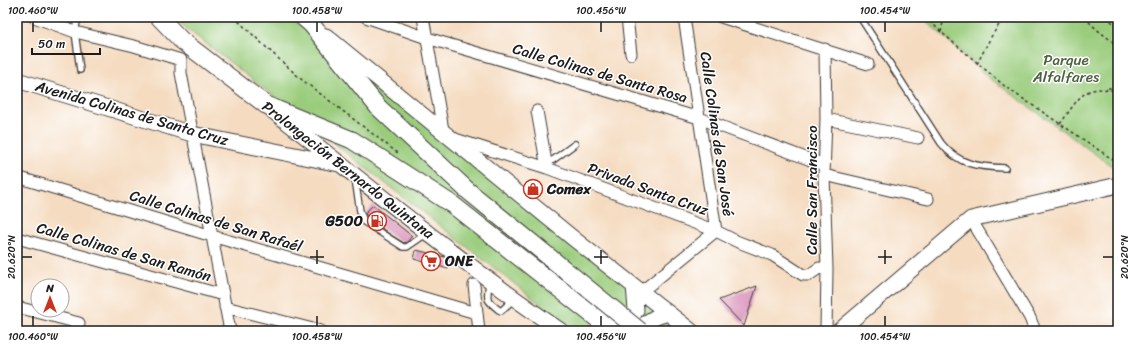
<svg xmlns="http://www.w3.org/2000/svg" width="1135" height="348" viewBox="0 0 1135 348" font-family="Sriracha,sans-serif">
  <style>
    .green { fill: #9acc7c; stroke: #5b744c }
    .building { fill: #d78cb7 }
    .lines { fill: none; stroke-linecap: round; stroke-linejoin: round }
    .lane-casing { stroke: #3d3935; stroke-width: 8 }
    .street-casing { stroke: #3d3935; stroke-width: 13 }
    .secondary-casing { stroke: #3d3935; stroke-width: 17 }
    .primary-casing { stroke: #3d3935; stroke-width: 19 }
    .path { stroke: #3d3935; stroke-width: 1.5; stroke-dasharray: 3 3; stroke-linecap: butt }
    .lane { stroke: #fff; stroke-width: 5.5 }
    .street { stroke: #fff; stroke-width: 11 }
    .secondary { stroke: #fff; stroke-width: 15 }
    .primary { stroke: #fff; stroke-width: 17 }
    .primary-bridge-casing { stroke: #3d3935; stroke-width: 19; stroke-linecap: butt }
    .primary-bridge { stroke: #fff; stroke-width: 17 }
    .ticks { fill: none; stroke: #1c1c1c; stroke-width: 1.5 }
    .labels { text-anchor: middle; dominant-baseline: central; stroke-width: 3; stroke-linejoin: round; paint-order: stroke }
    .park-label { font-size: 15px; fill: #4e6242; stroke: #fff }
    .street-label { font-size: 15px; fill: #1c1c1c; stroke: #fff }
    .poi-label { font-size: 15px; font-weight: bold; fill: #1c1c1c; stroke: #fff; text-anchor: start }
    .neatline { fill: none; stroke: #1c1c1c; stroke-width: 1.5 }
    .ticks-label { font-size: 10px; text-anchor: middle; fill: #1c1c1c }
  </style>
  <rect width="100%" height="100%" fill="#fff"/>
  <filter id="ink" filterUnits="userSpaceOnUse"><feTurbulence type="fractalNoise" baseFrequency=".025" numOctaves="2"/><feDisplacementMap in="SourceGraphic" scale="8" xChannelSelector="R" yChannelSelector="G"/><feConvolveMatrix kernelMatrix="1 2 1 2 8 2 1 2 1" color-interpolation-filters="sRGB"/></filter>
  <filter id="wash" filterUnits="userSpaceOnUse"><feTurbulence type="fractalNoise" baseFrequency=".012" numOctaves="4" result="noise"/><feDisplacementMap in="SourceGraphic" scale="16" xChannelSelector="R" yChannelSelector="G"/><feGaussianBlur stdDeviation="0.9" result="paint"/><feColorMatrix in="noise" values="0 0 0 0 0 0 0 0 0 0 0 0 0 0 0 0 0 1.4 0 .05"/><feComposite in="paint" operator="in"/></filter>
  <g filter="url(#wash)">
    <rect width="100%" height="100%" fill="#f5dcc1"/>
    <path class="green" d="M173,17H288L509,185L682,331H575L186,28Z
      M922,17H1118V168L1116,169L988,77Z"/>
    <g id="blocks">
      <path class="building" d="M373,205L412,236L407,242L404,243L388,233L366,215L365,213Z
        M416,250L445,257L449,261L448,269L414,259Z
        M757,286L744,326L719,300Z"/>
    </g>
  </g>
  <g filter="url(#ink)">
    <use href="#blocks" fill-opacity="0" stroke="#3d3935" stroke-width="1"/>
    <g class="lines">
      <g class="lane-casing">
        <path id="lane" d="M78,17L75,32L80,70
          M860,17L941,143C958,165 979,167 1005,168
          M546,162L553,160L575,144
          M355,179L360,211L364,222L403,247H407L426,234
          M489,283C487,300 485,299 499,310L501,311L514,299"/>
      </g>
      <g class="street-casing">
        <path id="street" d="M34,17L75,32L134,46L181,60V73L230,331
          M366,17L427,38L699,118L824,165
          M423,17L443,130
          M627,17L631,54
          M721,17L868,64
          M825,49L826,119L824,175L827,269L826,331
          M537,111L547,168
          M826,119L918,138
          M455,139L547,168L716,231L736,241L772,255L803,275H809L819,268L827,269
          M824,175L928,199
          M17,177L212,236L476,313
          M971,219L1030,318L1035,331
          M17,238L223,295
          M474,285L479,331
          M641,292L716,231L684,17
          M17,307L79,323
          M225,307L321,331"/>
      </g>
      <g class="secondary-casing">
        <path id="secondary" d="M326,36L574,239L691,331
          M17,80L192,134L339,164
          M273,111C368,185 461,263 561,331
          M624,331L636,310L634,286
          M638,331C648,320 654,317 668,313
          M839,331L971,219L1118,185"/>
      </g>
      <g class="primary-casing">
        <path id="primary" d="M159,17L181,40L266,105L352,140L453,205L613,331
          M303,17L311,24L378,107"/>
      </g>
      <path class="path" d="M234,17L268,49L301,79L399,154
        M926,17L941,32L1007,88L1118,163
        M1085,17C1094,29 1106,36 1118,46
        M1106,17L1118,27
        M941,32L944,17
        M977,64L991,37L1004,17
        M1108,88H1118
        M1060,124C1079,99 1083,82 1118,92"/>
      <use href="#lane" class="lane"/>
      <use href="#street" class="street"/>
      <use href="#secondary" class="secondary"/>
      <use href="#primary" class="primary"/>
      <g class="primary-bridge-casing">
        <path id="primary-bridge" d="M378,107L467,190L640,331"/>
      </g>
      <use href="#primary-bridge" class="primary-bridge"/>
    </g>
  </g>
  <path class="ticks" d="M33,22V32M317,22V32M601,22V32M885,22V32M317,250V264M601,250V264M885,250V264M22,257H32M310,257H324M594,257H608M878,257H892M1103,257H1113M33,316V326M317,316V326M601,316V326M885,316V326"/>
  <defs>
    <g id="shop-ring" transform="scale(1)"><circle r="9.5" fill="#fff" stroke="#c8321e" stroke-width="1.5"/><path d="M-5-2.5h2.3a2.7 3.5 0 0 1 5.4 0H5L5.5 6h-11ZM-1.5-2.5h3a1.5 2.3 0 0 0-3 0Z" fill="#c8321e"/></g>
    <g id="fuel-ring" transform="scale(1)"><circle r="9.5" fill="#fff" stroke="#c8321e" stroke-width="1.5"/><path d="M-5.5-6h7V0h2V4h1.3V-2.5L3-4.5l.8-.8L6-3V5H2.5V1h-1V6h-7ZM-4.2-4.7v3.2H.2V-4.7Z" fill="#c8321e"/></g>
    <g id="supermarket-ring" transform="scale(1)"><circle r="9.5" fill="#fff" stroke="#c8321e" stroke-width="1.5"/><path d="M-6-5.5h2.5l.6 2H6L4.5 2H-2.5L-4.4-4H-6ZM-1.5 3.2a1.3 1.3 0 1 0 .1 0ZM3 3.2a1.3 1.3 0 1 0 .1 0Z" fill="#c8321e"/></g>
  </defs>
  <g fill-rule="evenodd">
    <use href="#shop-ring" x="533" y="189"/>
    <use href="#fuel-ring" x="377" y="221"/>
    <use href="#supermarket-ring" x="431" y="261"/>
  </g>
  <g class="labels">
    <g class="park-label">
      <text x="1066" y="60">Parque<tspan x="1066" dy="17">Alfalfares</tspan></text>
    </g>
    <g class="street-label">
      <text transform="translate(600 73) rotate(16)">Calle Colinas de Santa Rosa</text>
      <text transform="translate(132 113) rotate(16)">Avenida Colinas de Santa Cruz</text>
      <text transform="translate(717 134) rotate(82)">Calle Colinas de San José</text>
      <text transform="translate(348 170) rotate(38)">Prolongación Bernardo Quintana</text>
      <text transform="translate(648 189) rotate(20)">Privada Santa Cruz</text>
      <text transform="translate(812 190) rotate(-90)">Calle San Francisco</text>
      <text transform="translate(216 221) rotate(17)">Calle Colinas de San Rafaél</text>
      <text transform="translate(124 252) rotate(16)">Calle Colinas de San Ramón</text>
    </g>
    <g class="poi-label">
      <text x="547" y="189">Comex</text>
      <text x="363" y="221" text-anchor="end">G500</text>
      <text x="445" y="261">ONE</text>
    </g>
  </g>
  <rect width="1135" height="348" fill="none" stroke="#fff" stroke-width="44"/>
  <g transform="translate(50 298)"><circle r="19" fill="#ffffff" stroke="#a4a4a4"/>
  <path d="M0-3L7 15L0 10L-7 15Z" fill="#c8321e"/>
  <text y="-6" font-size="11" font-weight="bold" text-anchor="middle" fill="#1c1c1c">N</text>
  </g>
  <path d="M32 48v6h68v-6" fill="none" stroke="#1c1c1c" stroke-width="2"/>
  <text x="38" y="48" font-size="12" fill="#1c1c1c" stroke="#ffffff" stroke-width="3" paint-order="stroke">50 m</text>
  <rect x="22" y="22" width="1091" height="304" class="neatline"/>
  <g class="ticks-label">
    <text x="33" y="14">100.460°W</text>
    <text x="317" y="14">100.458°W</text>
    <text x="601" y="14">100.456°W</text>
    <text x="885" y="14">100.454°W</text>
    <text transform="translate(11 257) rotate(-90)" y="4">20.620°N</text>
    <text transform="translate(1124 257) rotate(-90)" y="4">20.620°N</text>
    <text x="33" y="340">100.460°W</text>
    <text x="317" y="340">100.458°W</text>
    <text x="601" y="340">100.456°W</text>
    <text x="885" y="340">100.454°W</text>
  </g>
</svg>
